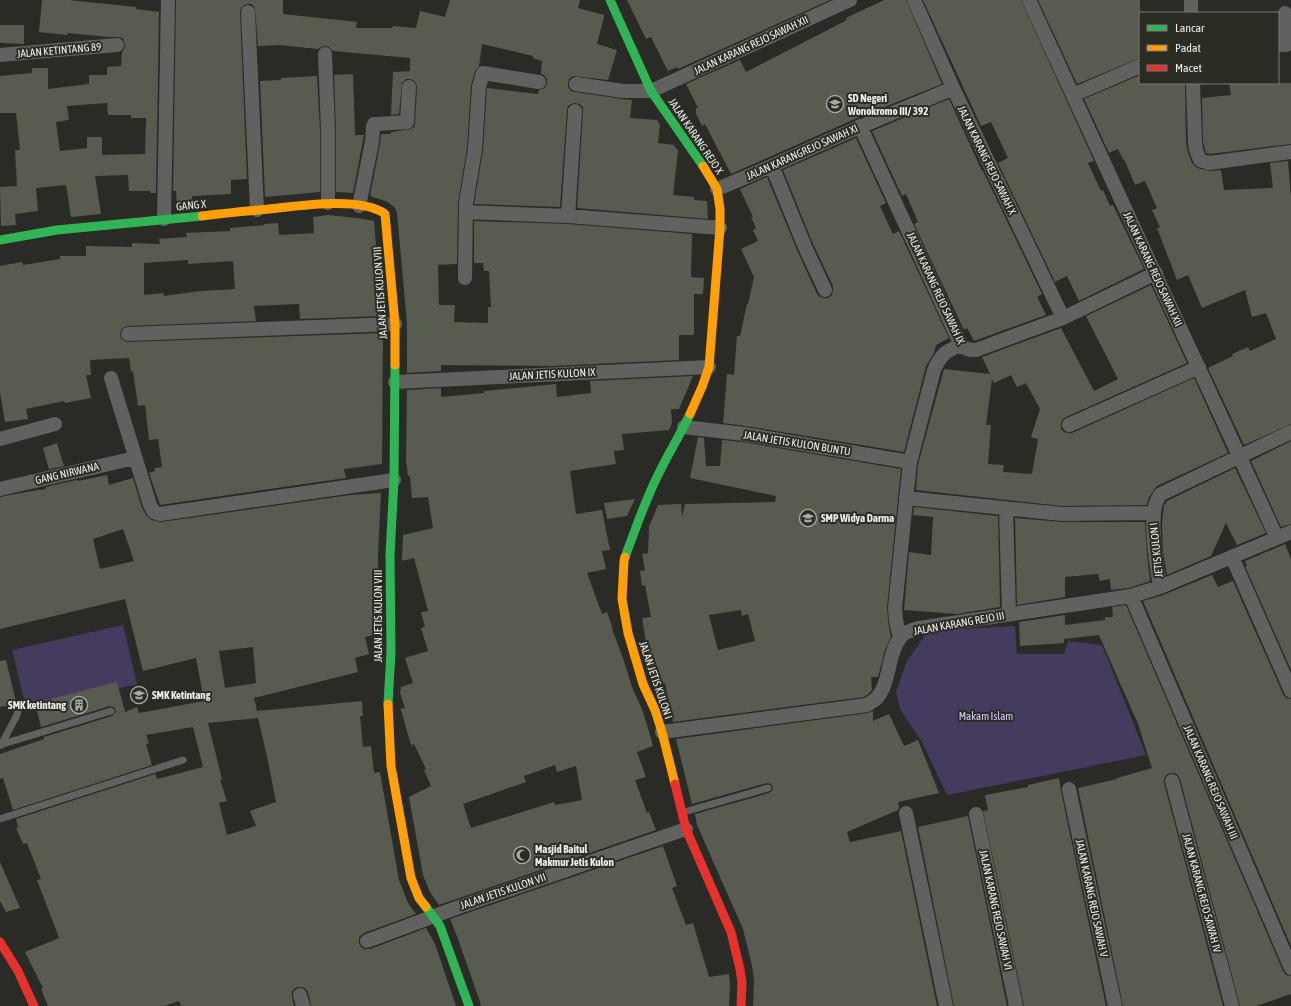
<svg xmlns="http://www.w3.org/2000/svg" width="1291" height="1006" viewBox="0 0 1291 1006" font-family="'Asap Condensed',sans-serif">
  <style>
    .green { fill: #443b5f }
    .building { fill: #585b4f; fill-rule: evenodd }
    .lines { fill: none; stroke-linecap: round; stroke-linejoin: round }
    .lane { stroke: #616260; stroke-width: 7 }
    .street { stroke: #616260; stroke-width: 14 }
    .fast { stroke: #30b455; stroke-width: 9 }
    .slow { stroke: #ff9f0a; stroke-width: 9 }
    .jam { stroke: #e5322d; stroke-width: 9 }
    .labels { text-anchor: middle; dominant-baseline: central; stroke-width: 4; stroke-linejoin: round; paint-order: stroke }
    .street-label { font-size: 11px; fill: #edeee9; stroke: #2b2d25 }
    .poi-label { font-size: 11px; font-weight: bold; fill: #edeee9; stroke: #2b2d25; text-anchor: start }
    .park-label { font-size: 11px; fill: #d9cfff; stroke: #2b2d25 }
  </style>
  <rect width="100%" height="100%" fill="#2a2b27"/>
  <path class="green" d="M123,625L137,684L27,711L12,650Z
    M1015,626L1017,654H1064L1068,641L1102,645L1146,755L947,795L922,742L900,709L896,692L907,661L928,631Z"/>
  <path class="building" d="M42,0H68L136,7V9L159,12L156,193H150V191H129L128,175L95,176L101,214L71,217L66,185L36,188L38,211L15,214L16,225L1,226L0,187L17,186L15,150H20L16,113H0V76L32,73V68H48V89L89,84V75H107V67L121,66L122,52L124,49L125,45L123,38L117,37H110L67,33V35L39,32ZM107,103L108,115H131V118H146L145,154L102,155V137H87V148L60,151L56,122L69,120L67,106Z
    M176,0H283V14L357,22L356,28H392L393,26L416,28L420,11L445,17L450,0H580L578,8L604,15V17L597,44L617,50L608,80L573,76L569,79L568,83V87L571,91L575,92L622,99L632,100L630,118L657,120L660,125L658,143L674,145L678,151L673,195L694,197V200L707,201L708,219L577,208L583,112V108L580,104L575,103L571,104L568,106L567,110L560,207L474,204L483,150L487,88L538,94L539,90L545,88L547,83V79L544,75L541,74L542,61L533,58V56L482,44L479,66L475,71L471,86L467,148L458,203L457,264L438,265L439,305H455L454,322L488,323V307H491L489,271H484L483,263H474V221L568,224L692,234L691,277L704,278L703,294H694V335H679V360L552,366L441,365V371L407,373V323L397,213L395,208L388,202L370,196L380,144L381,134H391V132L411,129L414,127L415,123L417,87L416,83L413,80L409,79H406L402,83L399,114L391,115L393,72L410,71V58L333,51L329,47L325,46L321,47L318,49L279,45L258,46L255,8L252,4H248L244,5L241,8L240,12L247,179L231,180V194L192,196V203L177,204L176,191H173Z
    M627,0H830L678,69L677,67L668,71L651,37L646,39Z
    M884,0H906L942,84L857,118L731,174L705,124L702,126L696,114V108H698L686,84L740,60L746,72L847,20L846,18Z
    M923,0H1021L1094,161L1088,163L1101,191L1103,190L1110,206L1113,205L1144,269L1079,301L1067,276L1055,282L998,163L1008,158L991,122L981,126Z
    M1038,0H1140V58L1077,84Z
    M0,25H24V44L0,43Z
    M353,74L355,135H364L353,193L336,192V130L334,75Z
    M1140,75V83H1185L1186,142L1188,153L1192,163L1197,168L1210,171L1221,170L1224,190L1273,188L1270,163L1288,161L1291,197V424L1244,445L1208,368L1233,356L1232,354L1248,347L1250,351L1276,339L1266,313L1252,317L1245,290L1202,308L1188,275L1177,280L1157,228L1160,227L1152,210L1157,208L1145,181L1135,185L1124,159L1123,160L1118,149L1109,153L1084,99Z
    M317,76L320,130V192L265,197L260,81L281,80V78Z
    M1229,83H1291V144L1210,154L1206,153L1203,141L1202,98L1231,95Z
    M949,99L982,171H983L1042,294L1037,297L1046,315L974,341L967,328L964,330L914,224L918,222L906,194L902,196L872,131Z
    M856,138L886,203L880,206L893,234L899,231L949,338L936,345L934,353L926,366L904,452L745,426L723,423L727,374L734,375L737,336H740L747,304H748L754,277L741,249L758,241L753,230L756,228L751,217H753L740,189L767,177L797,250L817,294L820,297L825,298H828L832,295L833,290V286L813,244L783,170Z
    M328,215L357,218L374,221L382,316L300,319L299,304L254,306L256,321L128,326L124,327L121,330L120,335L121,338L124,341L128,342L383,333L382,464L344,469L346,478L160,505L149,473L155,471L154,468L162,467L158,439L149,440L145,405L138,406L133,371L131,372L129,358L90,360L91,375H86L91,398L65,403L64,401L26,409L28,419L5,422L0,392V266L22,262L23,265L60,259V256H86V246L132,247V243L160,244L159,239L187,237L186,233L230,231V228L264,225V224L278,223L279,235L314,233L313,217ZM188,260V264L233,261L235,289L200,291L164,296L163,293L144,295V263Z
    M1151,285L1187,363L1066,417L1062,420L1061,424V429L1064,432L1068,433H1072L1194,378L1228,453L1157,486L1154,490L1149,497L1147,505L1062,506L916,490L918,464L944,369L990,374L982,357L1061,328L1094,391L1118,379L1086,316ZM1011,375L1017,387L1026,383L1040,409L1031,437L1038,439L1032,474L1003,472L1004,465L988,464L991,425H986L992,379L994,383Z
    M693,376L679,409H671L672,423L669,430L622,434L624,450L614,451L616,464L570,471L576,514L602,510L610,550L602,551L606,569L587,573L602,614L607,612L613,629H612L623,658L632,687L643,712L650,735L653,746L637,752L646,777L635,780L647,813L649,812L656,830L439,905L430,892L423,875L409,797L431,786L424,770L426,769L414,744L411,745L401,710L400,709L405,708L400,693L401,687L413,683L405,658L428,651L421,628L425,627L421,612L428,611L414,558L402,561L403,535L433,528L428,497L412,498L410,476H408L406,460L407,390L441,388V397L484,393V391L556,384L557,397L591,393L590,381ZM555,765L557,772L576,766L582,800L555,805L554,802L471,828L463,804L526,782L524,776Z
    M698,437L704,438L706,466H720L722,440L743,442L901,469L887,607L888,622L891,637L885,650L878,677H871L872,690L867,695L864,697L673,722L665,683L657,685L654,680L647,654H648L642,618L651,617L645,585L642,586L640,571L645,570L642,554L648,553L649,527L658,505L681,504L682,517L685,504L775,502L776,496L690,478ZM741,610L742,616L748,614L755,641L718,650L709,615Z
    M1291,441V524L1281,527L1251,461Z
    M57,443L64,466L49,469L43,448Z
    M1235,468L1266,533L1237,545L1226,523L1211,556L1167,575L1163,551L1162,525L1163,513L1164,505L1167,501Z
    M107,475L109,485L133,478L142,508L147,516L151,520L161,522L350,495L381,493L378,555L379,613L376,614L379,627V634L365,637L369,654L355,658L358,672L254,698L257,711L362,701L363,716H360L363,747L371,746L374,773L380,772L399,880L408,903L416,914L364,933L360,936L359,939V944L362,948L365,949H370L426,928L435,944L456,1006H311L308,992L306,989L302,987H297L294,989L292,992V997L294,1006H181L179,1001L164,1006H48L41,989L43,988L25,952L59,938L37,880L41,879L27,843L23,844L16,828L18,827L16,819L155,774L157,779L203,767L193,727L146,735L149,743L146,744L152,765L13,810L3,778L0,779V754L44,739V737L112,716L116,712L114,707L110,706L41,727L35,703L117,682L125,712L137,707L139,713L204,701L196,658L143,671L125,599L0,629V497L26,492L46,489V487L77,480L78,481ZM123,529L134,561L100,569L93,539ZM253,647L256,683L225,688L219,651ZM258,718L268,761L276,802L250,811L256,826L227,835L219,803L227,801L220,780L222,779L208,723Z
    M635,499L627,516L607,519L604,503Z
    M914,507L998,516L1000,607L957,614L904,610L909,552L931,555L933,517L913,515Z
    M1015,518L1062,522H1145L1147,553L1150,581L1129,588L1111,590L1110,579L1100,581L1098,574L1065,577V597L1017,605Z
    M1285,544L1291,559V670L1245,566H1247L1245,561Z
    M1212,575L1218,587L1233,581L1283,694L1286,698L1291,699V946L1143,601L1163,595Z
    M1126,605L1283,971L1286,975L1291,976V994L1256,1006H1240L1180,779L1178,775L1175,773H1170L1166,775L1164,779V783L1223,1006H1123L1078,788L1117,779V778L1152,768L1138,724L1099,635L1064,639V643L1020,646L1019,622L1065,615V625L1105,620V617H1113L1112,607Z
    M6,660L16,702L15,704L0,707V661Z
    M873,711V721L889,714L904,746L918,740L939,793L898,802L899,808L898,810L847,832L850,842L901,831L937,1006H753L754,981L752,966L743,929L697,825L695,814L769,793L772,791L773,787L771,784L767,783L692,804L676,739L868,713Z
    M1059,778L1061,791L1106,1006H1024L983,811L988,810L985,795L1028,787V785Z
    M968,816L1007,1006H954L918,827Z
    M663,846L677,886L672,888L686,925L693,923L709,977L729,974L730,984L729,1006H481L480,1002L457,936L450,919Z
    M0,862L20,908L6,912L0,901Z"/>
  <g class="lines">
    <path class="lane" d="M0,745L111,711
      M1,745L17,715L19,706
      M684,812L768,788
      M0,819L183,760"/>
    <path class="street" d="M914,0L953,88L1063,318
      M1029,0L1277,538
      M248,12L257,210
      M1191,13V0
      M1278,45H1286L1285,13
      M325,54L328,130V203
      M0,55L117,45
      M1193,83L1195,142L1196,150L1200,160L1209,163L1291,152
      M576,84L623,91H651L850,0
      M1073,95L1140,66
      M575,111L568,216L720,228
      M860,126L961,345C966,350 970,350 976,350L1063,318L1156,273
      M772,166L805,247L825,290
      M717,189C765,170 812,147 860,127C891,113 922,102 953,88
      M359,206L372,142L373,127L374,124H377L407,122L409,87
      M466,212L568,216
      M164,219L168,0
      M465,278L466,203L475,149L479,87L483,73L539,82
      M128,334L395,324
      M111,378L150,505L154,512L160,514L394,480
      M395,382L709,367
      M1069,425L1199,367
      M684,427L744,434L910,462
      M0,439L55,424
      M0,489L135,458
      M906,498L1062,514L1153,513
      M1006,508L1009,614
      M1232,557L1291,691
      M1160,587C1157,566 1146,509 1161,494L1291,432
      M1131,596L1291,968
      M900,637L896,621L895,608L910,462L934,370C941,354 946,351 961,345
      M662,732L867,705C870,703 874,701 877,698C891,681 887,655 900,638C904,632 912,630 919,628L1131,596L1160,587L1291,532
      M1172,781L1232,1006
      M1069,789L1115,1006
      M906,813L946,1006
      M976,814L1016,1006
      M367,941L456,908L686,829
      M300,995L303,1006"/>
    <path class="fast" d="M610,0L651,91L703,166
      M0,240L57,230L202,216
      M625,557C636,528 646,497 661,469C670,451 681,433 690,414
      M388,704L391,652L390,555L394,480L395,365
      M426,907L440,926L469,1006"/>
    <path class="slow" d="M202,216C224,213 247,211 269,209C298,206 361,196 385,214L395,324V365
      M690,414L702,387L709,367L720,228V209L717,189L703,166
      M625,557L624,561L622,599L628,633L643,684L655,710L662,732L675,784
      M388,704L391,766L411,878L419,898L426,907"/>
    <path class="jam" d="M675,784L686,829L731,932L740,969L742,983L741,1006
      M0,942L18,971L34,1006"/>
  </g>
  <defs>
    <g id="school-ring" transform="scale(0.9)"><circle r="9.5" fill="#2b2d25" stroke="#a9aaa5" stroke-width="1.5"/><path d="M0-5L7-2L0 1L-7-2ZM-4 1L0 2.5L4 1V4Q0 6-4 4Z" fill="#a9aaa5"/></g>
    <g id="building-ring" transform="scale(0.9)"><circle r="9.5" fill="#2b2d25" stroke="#a9aaa5" stroke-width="1.5"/><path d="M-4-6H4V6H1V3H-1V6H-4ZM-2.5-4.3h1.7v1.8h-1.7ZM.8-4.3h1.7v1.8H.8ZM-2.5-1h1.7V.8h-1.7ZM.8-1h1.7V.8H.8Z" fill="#a9aaa5"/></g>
    <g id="mosque-ring" transform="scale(0.9)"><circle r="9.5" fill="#2b2d25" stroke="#a9aaa5" stroke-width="1.5"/><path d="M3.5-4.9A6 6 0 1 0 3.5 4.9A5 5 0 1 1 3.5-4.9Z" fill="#a9aaa5"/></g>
  </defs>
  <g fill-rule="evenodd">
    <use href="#school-ring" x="835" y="104"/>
    <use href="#school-ring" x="808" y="518"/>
    <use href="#school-ring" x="139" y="695"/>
    <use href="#building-ring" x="79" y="705"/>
    <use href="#mosque-ring" x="522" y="855"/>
  </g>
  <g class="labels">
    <g class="street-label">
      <text transform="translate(751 45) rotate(-25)">JALAN KARANG REJO SAWAH XII</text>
      <text transform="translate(59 50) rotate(-5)">JALAN KETINTANG 89</text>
      <text transform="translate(696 136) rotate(56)">JALAN KARANG REJO X</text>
      <text transform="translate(802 152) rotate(-24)">JALAN KARANGREJO SAWAH XI</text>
      <text transform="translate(987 160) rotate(64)">JALAN KARANG REJO SAWAH X</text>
      <text transform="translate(191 205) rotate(-6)">GANG X</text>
      <text transform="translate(1153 269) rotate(65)">JALAN KARANG REJO SAWAH XII</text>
      <text transform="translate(936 288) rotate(65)">JALAN KARANG REJO SAWAH IX</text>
      <text transform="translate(380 293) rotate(-94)">JALAN JETIS KULON VIII</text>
      <text transform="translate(552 374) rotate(-3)">JALAN JETIS KULON IX</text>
      <text transform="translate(797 443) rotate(9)">JALAN JETIS KULON BUNTU</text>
      <text transform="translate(67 473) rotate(-13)">GANG NIRWANA</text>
      <text transform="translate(1156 550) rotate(-96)">JETIS KULON I</text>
      <text transform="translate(378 616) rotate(-90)">JALAN JETIS KULON VIII</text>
      <text transform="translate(959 623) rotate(-10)">JALAN KARANG REJO III</text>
      <text transform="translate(656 680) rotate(71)">JALAN JETIS KULON I</text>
      <text transform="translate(1211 782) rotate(67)">JALAN KARANG REJO SAWAH III</text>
      <text transform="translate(503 891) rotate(-19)">JALAN JETIS KULON VII</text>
      <text transform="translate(1202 893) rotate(75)">JALAN KARANG REJO SAWAH IV</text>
      <text transform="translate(1092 898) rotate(78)">JALAN KARANG REJO SAWAH V</text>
      <text transform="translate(996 910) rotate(78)">JALAN KARANG REJO SAWAH VI</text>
    </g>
    <g class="poi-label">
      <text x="848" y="98">SD Negeri<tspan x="848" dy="13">Wonokromo III/ 392</tspan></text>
      <text x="821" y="518">SMP Widya Darma</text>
      <text x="152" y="695">SMK Ketintang</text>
      <text x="66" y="705" text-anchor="end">SMK ketintang</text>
      <text x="535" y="849">Masjid Baitul<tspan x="535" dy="13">Makmur Jetis Kulon</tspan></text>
    </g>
    <g class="park-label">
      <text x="986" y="716">Makam Islam</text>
    </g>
  </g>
  <rect x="1139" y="12" width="140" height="72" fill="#2b2d25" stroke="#797a73"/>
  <rect x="1147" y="25" width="20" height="6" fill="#30b455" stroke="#797a73"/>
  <text x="1175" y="32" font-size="12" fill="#edeee9">Lancar</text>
  <rect x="1147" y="45" width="20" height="6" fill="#ff9f0a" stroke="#797a73"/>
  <text x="1175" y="52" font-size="12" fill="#edeee9">Padat</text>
  <rect x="1147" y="65" width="20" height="6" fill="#e5322d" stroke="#797a73"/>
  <text x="1175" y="72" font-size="12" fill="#edeee9">Macet</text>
</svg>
